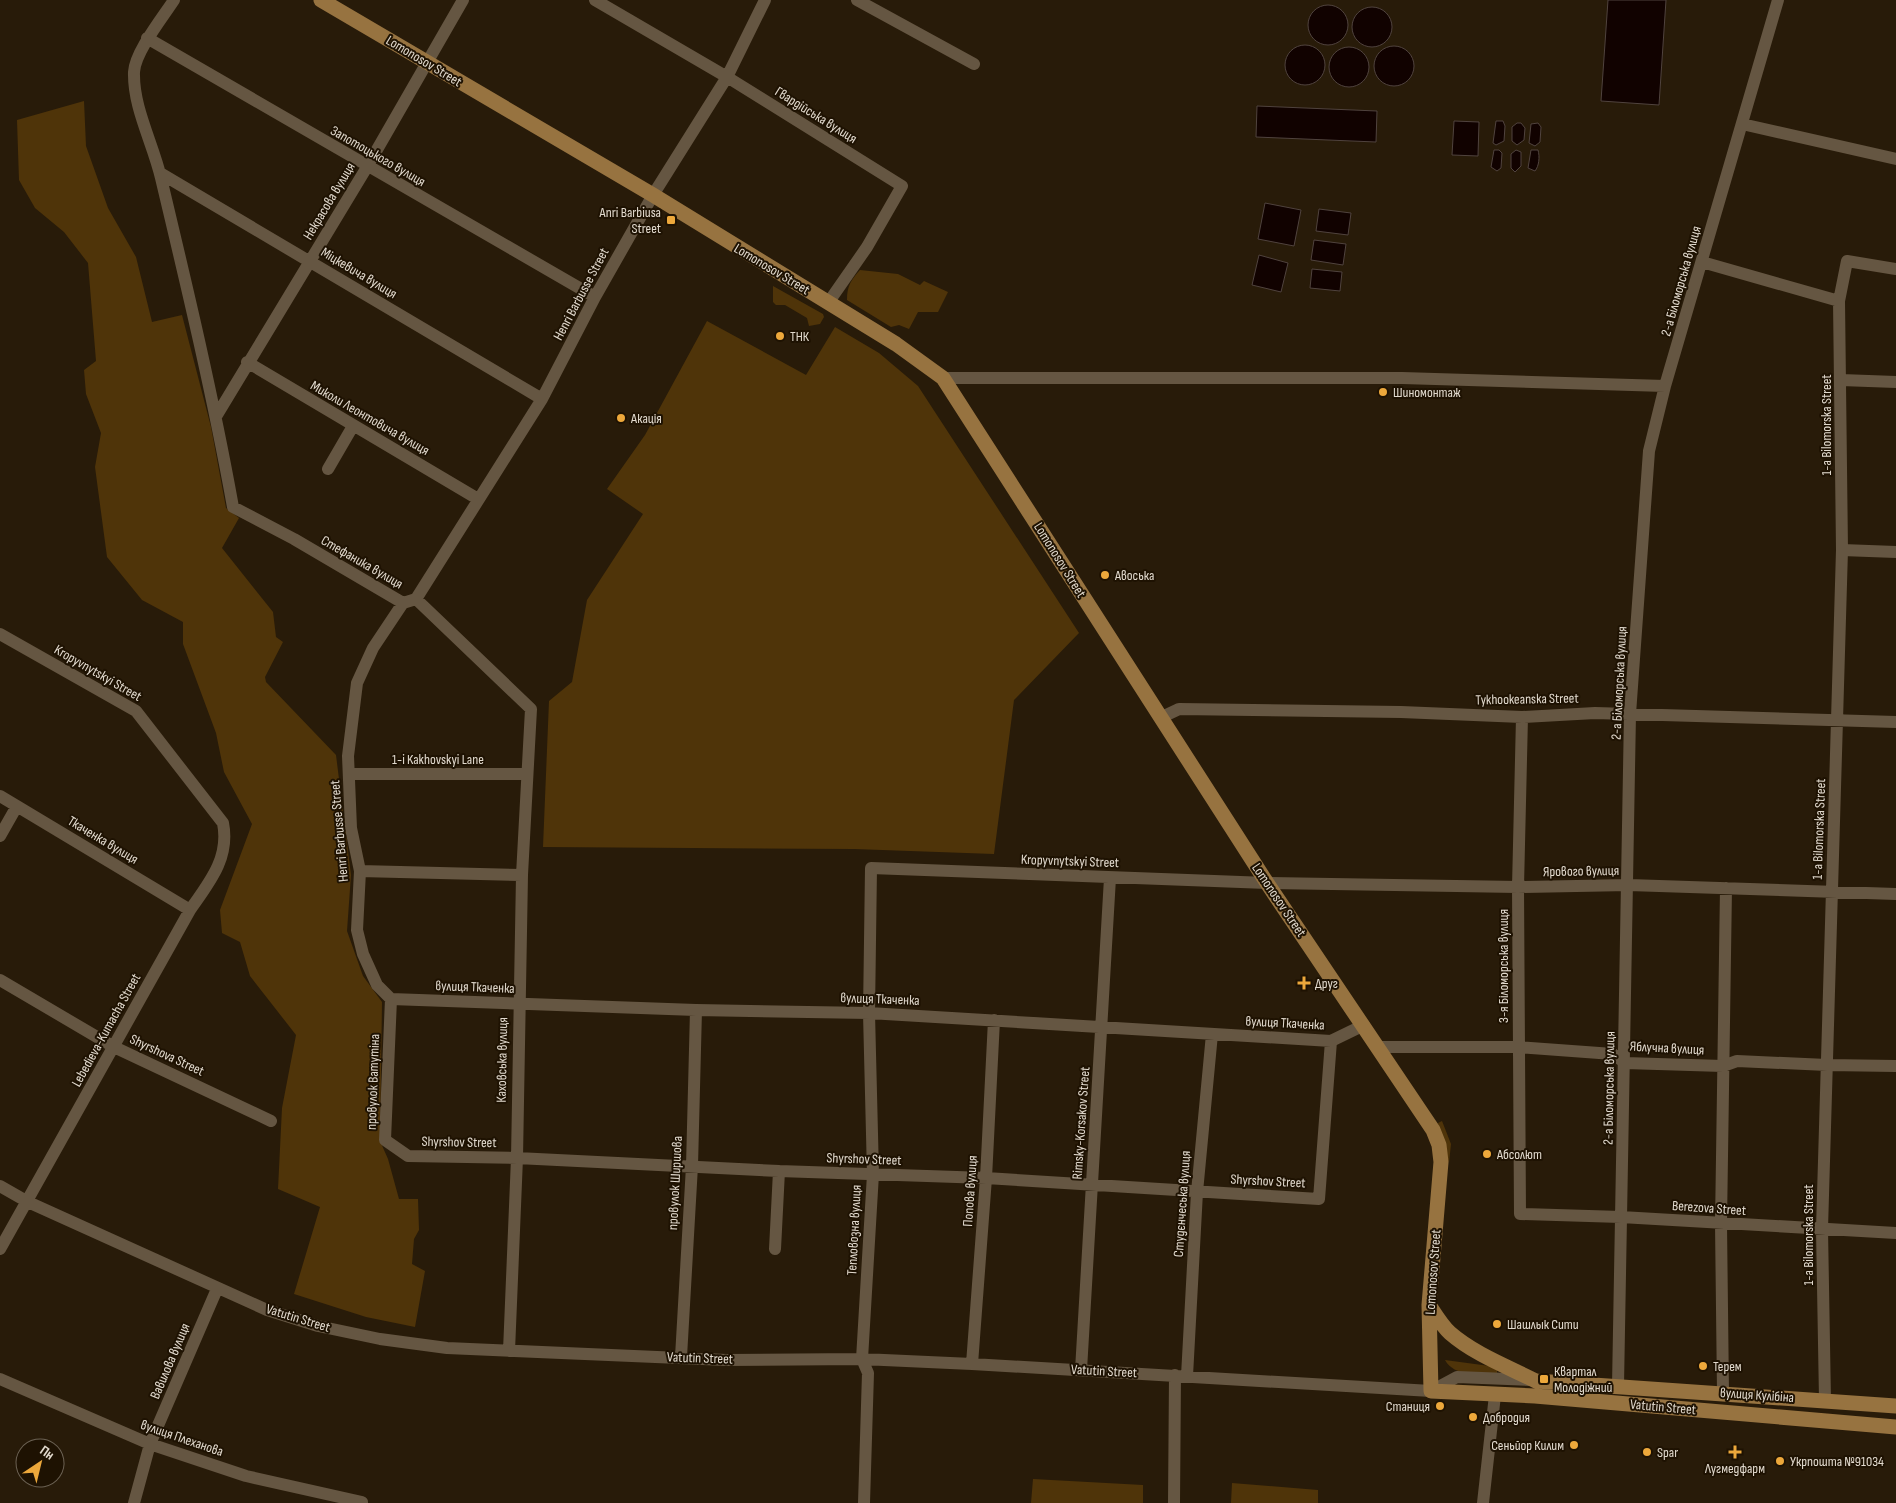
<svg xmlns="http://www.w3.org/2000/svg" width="1896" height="1503" viewBox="0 0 1896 1503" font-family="'Sofia Sans Condensed',sans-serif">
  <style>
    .green { fill: #4f3409 }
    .water { fill: #110200; stroke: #50433e }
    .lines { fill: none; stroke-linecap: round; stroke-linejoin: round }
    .minor { stroke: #655642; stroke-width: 12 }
    .major { stroke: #977340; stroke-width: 15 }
    .poi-dot { fill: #eda83b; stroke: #1e1202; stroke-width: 2 }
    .labels { text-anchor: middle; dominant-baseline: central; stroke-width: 4; stroke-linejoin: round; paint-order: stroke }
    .street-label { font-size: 14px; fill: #e2dace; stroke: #1e1202 }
    .poi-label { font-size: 14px; fill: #e2dace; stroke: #1e1202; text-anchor: start }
  </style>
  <rect width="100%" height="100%" fill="#281b09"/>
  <path class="green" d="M84,101L86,146L108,208L136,257L152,322L182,315L211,427L226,508L239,518L222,548L273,612L276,637L283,642L265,677L266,682L336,755L351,875L347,931L363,976L382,1002L380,1141L388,1159L399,1199H418L419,1230L414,1239L412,1264L425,1271L415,1327L366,1317L294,1294L320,1207L278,1189L282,1108L296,1035L250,976L240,942L222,933L220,910L252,824L224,772L216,733L183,644V622L142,600L107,557L95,467L101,433L86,394L84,370L96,361L88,263L64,232L35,208L19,180L17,120Z
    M860,270L898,274L920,285L924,281L948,292L938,312H918L909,329L899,325L891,327L847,300C847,286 851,280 860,270Z
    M773,286L823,314L824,317L820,324L809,326L807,318L785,305H776L773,302Z
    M707,321L806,375L835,327L879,353L918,386L1079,633L1014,700L994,854L854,849L543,847L549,701L572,682L587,600L643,514L607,489L645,435Z
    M1442,1121L1451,1144L1449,1163L1438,1123Z
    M1445,1360L1497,1367V1375C1480,1374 1454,1377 1445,1360Z
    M1033,1479L1143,1485V1503H1031Z
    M1232,1483L1318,1490V1503H1231Z"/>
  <path class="water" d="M1608,0H1666L1659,105L1601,101Z
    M1308 25a20 20 0 1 1 40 0a20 20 0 1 1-40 0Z
    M1352 27a20 20 0 1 1 40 0a20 20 0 1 1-40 0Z
    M1285 65a20 20 0 1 1 40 0a20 20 0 1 1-40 0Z
    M1374 66a20 20 0 1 1 40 0a20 20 0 1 1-40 0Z
    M1329 67a20 20 0 1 1 40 0a20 20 0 1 1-40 0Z
    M1257,106L1377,111L1376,142L1256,137Z
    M1454,121L1479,122L1478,156L1452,155Z
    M1496,121H1503L1505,126L1504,141L1496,145L1493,143Z
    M1517,123H1521L1525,128L1524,140L1517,145L1512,141V127Z
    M1538,123L1541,127L1540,142L1535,146L1529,143L1531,124Z
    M1494,150H1499L1502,153L1501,168L1497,171L1491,167Z
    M1516,150L1521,152V166L1515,172L1511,168V154Z
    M1531,150H1538C1540,157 1539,166 1535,171L1528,168Z
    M1265,203L1301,210L1294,246L1258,239Z
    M1319,209L1351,213L1348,235L1316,231Z
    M1314,240L1346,244L1343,265L1311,260Z
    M1259,255L1288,263L1281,292L1252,285Z
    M1312,269L1342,272L1340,291L1310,288Z"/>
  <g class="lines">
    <path class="minor" d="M174,0C163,17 135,52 134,72C133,108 153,143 161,178C187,287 213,396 233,507L294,539L403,603L416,599L531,709L522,875L517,1158L509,1351
      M595,0L727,77L902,186L867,247L828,303
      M857,0L974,64
      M147,38L595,297
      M1742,124L1896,159
      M160,173L542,399
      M1702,262L1839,301
      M247,362L478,499
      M943,378H1402L1665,386
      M1841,380L1896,382
      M217,415L367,167L463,0
      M328,469L353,426
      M1842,550L1896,552
      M416,599L542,399L595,297L653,195L727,77L765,0
      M0,634L136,711L223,823C230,858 209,883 190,910L0,1249
      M1522,717L1518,887L1520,1214L1621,1217L1896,1233
      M1160,718L1179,709L1401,712L1522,717L1595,713L1896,722
      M349,774H527
      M0,796L190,910
      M0,836L17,806
      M360,871L522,875
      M0,980L114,1047L271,1121
      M391,999L385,1140L408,1156L517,1158L779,1171L986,1178L1319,1199L1331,1041
      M391,999L696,1010L869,1013L1331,1041L1364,1025
      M391,999L377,985L363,954L357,930L360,871L351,828L348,756L357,683L373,648L403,603
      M1378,1047H1518L1613,1054L1625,1063L1723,1066L1737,1061L1827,1065L1896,1066
      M0,1186L28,1202L267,1310L318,1326L380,1339L447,1348L726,1360L862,1359L972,1364L1431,1391L1457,1377L1531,1380
      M775,1249L779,1171
      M681,1357L692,1166L696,1010
      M972,1364L986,1178L994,1020
      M1081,1370L1110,878
      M1187,1376L1197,1192L1212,1034
      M0,1379L150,1444L246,1476L362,1502
      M1618,1386L1630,714L1649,451L1665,386L1778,0
      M1723,1393L1721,1224L1726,888
      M1825,1400L1822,1229L1842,550L1839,301L1847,261L1896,269
      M134,1503L150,1444L217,1289
      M864,1503L868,1373L862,1359L873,1174L869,1013L871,868L1267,883L1518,887L1629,885L1896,894
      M1174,1503L1175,1375
      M1483,1503L1495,1395"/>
    <path class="major" d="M321,0L653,195L896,344L943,378L1267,883L1433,1130L1439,1145L1441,1162L1429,1305L1431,1391L1535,1396L1896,1427
      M1429,1305C1435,1314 1442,1326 1450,1333C1474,1354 1508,1367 1536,1381L1896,1406"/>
  </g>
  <g class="poi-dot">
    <rect x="666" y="215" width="10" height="10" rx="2.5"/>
    <circle cx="780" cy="336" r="5"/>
    <circle cx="1383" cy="392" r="5"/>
    <circle cx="621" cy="418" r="5"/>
    <circle cx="1105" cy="575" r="5"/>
    <path d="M1301.5 975.5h5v5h5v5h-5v5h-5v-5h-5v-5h5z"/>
    <circle cx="1487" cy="1154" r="5"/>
    <circle cx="1497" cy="1324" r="5"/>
    <circle cx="1703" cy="1366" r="5"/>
    <rect x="1539" y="1374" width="10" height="10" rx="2.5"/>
    <circle cx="1440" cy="1406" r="5"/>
    <circle cx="1473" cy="1417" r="5"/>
    <circle cx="1574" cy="1445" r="5"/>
    <circle cx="1647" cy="1452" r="5"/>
    <path d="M1732.5 1444.5h5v5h5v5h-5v5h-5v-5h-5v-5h5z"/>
    <circle cx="1780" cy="1461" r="5"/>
  </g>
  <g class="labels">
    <g class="street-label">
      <text transform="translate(424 61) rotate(31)">Lomonosov Street</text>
      <text transform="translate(816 115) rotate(32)">Гвардійська вулиця</text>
      <text transform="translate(378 156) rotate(30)">Запотоцького вулиця</text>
      <text transform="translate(329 201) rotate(-59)">Некрасова вулиця</text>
      <text transform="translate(772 269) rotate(31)">Lomonosov Street</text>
      <text transform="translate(359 273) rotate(31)">Міцкевича вулиця</text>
      <text transform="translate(1681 281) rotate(-74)">2-а Біломорська вулиця</text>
      <text transform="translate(581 294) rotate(-62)">Henri Barbusse Street</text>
      <text transform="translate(370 418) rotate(30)">Миколи Леонтовича вулиця</text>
      <text transform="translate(1826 425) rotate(-90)">1-a Bilomorska Street</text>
      <text transform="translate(1060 560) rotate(58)">Lomonosov Street</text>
      <text transform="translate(362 562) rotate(30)">Стефаника вулиця</text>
      <text transform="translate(98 673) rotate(30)">Kropyvnytskyi Street</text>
      <text transform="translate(1619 683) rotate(-87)">2-а Біломорська вулиця</text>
      <text transform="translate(1527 699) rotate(-1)">Tykhookeanska Street</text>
      <text x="438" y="759">1-i Kakhovskyi Lane</text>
      <text transform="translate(1819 829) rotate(-88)">1-a Bilomorska Street</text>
      <text transform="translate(339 831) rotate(-95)">Henri Barbusse Street</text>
      <text transform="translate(103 840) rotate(31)">Ткаченка вулиця</text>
      <text transform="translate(1070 861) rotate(2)">Kropyvnytskyi Street</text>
      <text transform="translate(1581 871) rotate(-1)">Ярового вулиця</text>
      <text transform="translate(1279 900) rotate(56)">Lomonosov Street</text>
      <text transform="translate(1503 966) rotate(-90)">3-я Біломорська вулиця</text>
      <text transform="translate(475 987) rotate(2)">вулиця Ткаченка</text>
      <text transform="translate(880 999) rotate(2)">вулиця Ткаченка</text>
      <text transform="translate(1285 1023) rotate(3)">вулиця Ткаченка</text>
      <text transform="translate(106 1030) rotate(-61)">Lebedieva-Kumacha Street</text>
      <text transform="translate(1667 1048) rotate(3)">Яблучна вулиця</text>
      <text transform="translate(167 1055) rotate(25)">Shyrshova Street</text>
      <text transform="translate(502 1060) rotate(-89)">Каховська вулиця</text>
      <text transform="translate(373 1082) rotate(-88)">провулок Ватутіна</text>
      <text transform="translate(1609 1088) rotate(-89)">2-а Біломорська вулиця</text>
      <text transform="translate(1081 1123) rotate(-86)">Rimsky-Korsakov Street</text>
      <text transform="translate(459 1142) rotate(1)">Shyrshov Street</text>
      <text transform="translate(864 1159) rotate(2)">Shyrshov Street</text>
      <text transform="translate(1268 1181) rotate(3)">Shyrshov Street</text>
      <text transform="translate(675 1183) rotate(-87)">провулок Ширшова</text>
      <text transform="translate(970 1191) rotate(-86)">Попова вулиця</text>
      <text transform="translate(1182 1204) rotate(-86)">Студєнчеська вулиця</text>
      <text transform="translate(1709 1208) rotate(4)">Berezova Street</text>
      <text transform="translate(854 1230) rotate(-87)">Тепловозна вулиця</text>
      <text transform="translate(1808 1235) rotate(-90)">1-a Bilomorska Street</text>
      <text transform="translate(1433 1272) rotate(-86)">Lomonosov Street</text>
      <text transform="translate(298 1318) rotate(17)">Vatutin Street</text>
      <text transform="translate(700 1358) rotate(2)">Vatutin Street</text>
      <text transform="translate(170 1361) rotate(-67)">Вавилова вулиця</text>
      <text transform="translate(1104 1371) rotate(3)">Vatutin Street</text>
      <text transform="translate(1757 1395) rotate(4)">вулиця Кулібіна</text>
      <text transform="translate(1663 1407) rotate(5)">Vatutin Street</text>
      <text transform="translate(182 1438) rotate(19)">вулиця Плеханова</text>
    </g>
    <g class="poi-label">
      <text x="661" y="212" text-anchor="end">Anri Barbiusa<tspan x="661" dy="16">Street</tspan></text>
      <text x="790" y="336">ТНК</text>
      <text x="1393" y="392">Шиномонтаж</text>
      <text x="631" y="418">Акація</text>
      <text x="1115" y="575">Авоська</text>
      <text x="1315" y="983">Друг</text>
      <text x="1497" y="1154">Абсолют</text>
      <text x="1507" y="1324">Шашлык Сити</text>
      <text x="1713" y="1366">Терем</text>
      <text x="1554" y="1371">Квартал<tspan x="1554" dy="16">Молодіжний</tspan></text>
      <text x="1430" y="1406" text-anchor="end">Станиця</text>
      <text x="1483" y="1417">Добродия</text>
      <text x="1564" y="1445" text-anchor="end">Сеньйор Килим</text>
      <text x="1657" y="1452">Spar</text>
      <text x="1790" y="1461">Укрпошта №91034</text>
      <text x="1735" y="1468" text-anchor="middle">Лугмедфарм</text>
    </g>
  </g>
  <g transform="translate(40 1463) rotate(35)"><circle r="24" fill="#1e1202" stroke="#6c6254"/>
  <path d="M0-4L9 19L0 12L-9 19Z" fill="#eda83b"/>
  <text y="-8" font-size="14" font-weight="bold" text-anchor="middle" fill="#e2dace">Пн</text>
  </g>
</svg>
